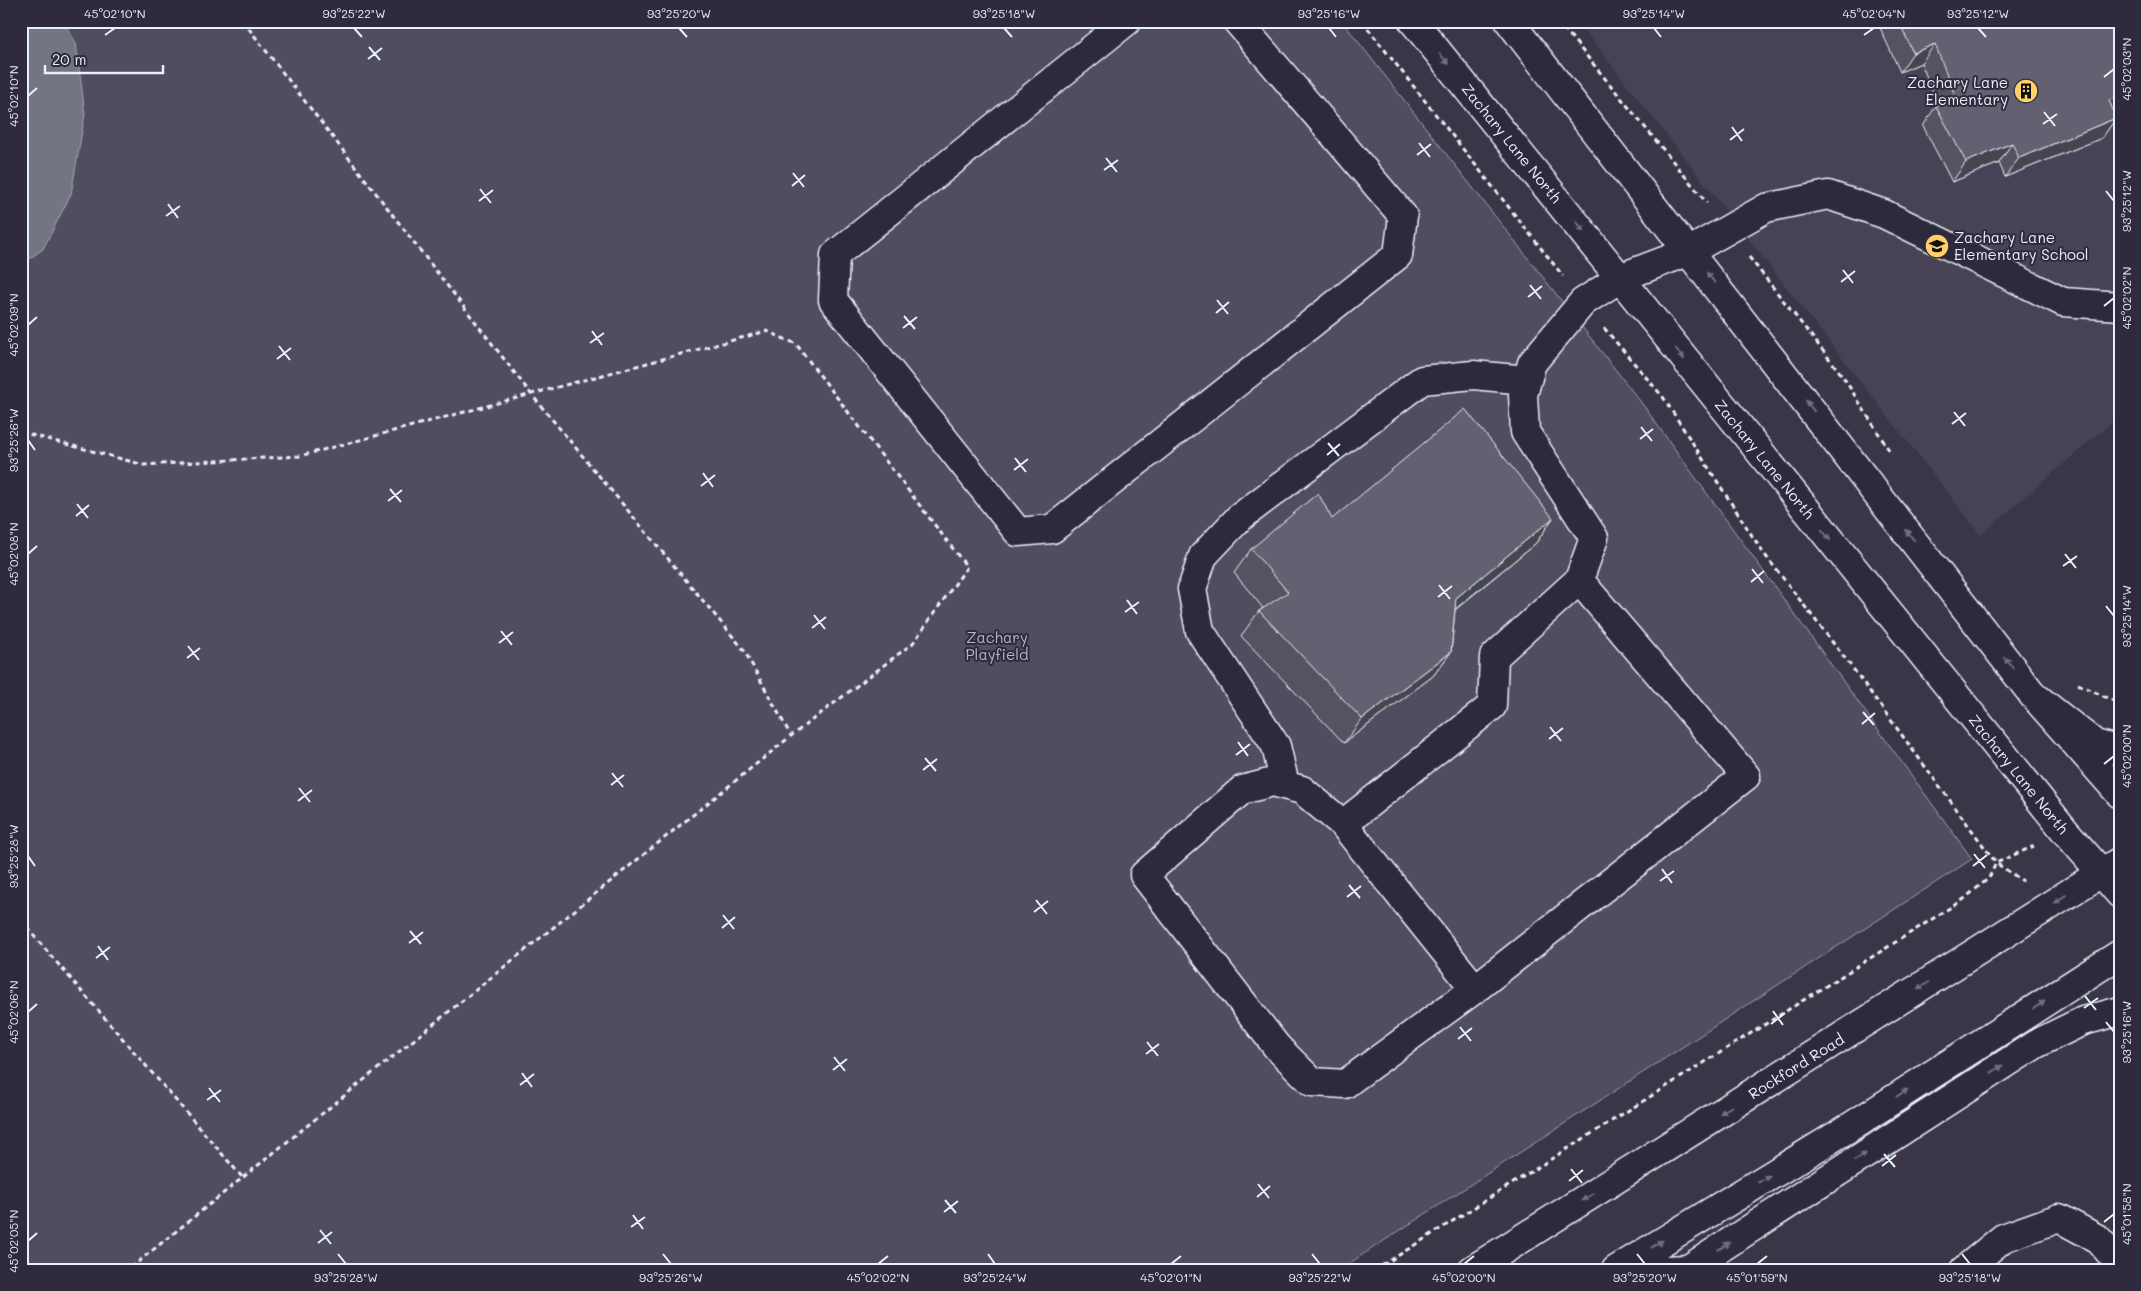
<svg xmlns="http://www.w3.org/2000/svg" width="2141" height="1291" viewBox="0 0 2141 1291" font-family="Mali,sans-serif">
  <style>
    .built { fill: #464354 }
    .green { fill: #504e5f; stroke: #9ca0ac }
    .water { fill: #737482; stroke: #a2a6b1 }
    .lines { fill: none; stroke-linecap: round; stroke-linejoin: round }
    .minor-casing { stroke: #e8f1f8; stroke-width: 31 }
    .major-casing { stroke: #e8f1f8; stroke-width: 31 }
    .path { stroke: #e8f1f8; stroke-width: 3; stroke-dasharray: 5 4; stroke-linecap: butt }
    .minor { stroke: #2f2a3d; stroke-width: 28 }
    .major { stroke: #2f2a3d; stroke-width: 28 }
    .wall { fill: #555361; stroke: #e8f1f8 }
    .shaded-wall { fill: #45444f; stroke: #e8f1f8 }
    .building { fill: #636171; stroke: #e8f1f8 }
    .oneway { fill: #70707e }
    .ticks { fill: none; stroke: #e8f1f8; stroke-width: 2 }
    .labels { text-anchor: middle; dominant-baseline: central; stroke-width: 4; stroke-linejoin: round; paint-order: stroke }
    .poi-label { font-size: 15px; fill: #e8f1f8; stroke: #2f2a3d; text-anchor: end }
    .street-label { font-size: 15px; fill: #e8f1f8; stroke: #2f2a3d }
    .park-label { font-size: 15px; fill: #b3b8c2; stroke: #2f2a3d }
    .neatline { fill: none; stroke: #e8f1f8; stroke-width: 2 }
    .ticks-label { font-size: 12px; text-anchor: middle; fill: #e8f1f8 }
  </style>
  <rect width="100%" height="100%" fill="#3a3648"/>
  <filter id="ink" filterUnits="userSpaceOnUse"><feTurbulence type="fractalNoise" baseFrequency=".02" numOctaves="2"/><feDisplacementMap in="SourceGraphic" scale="10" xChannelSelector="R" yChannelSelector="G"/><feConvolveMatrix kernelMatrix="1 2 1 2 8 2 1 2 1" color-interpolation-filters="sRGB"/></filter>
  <g filter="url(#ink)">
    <path class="built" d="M1577,21H2120V415L1981,535Z"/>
    <path class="green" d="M21,21H1342L1640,401L1972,859L1339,1270H21Z"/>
    <path class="water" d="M21,21H63L76,43L85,114L71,194L43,249L21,265Z"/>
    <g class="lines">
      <g class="minor-casing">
        <path id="minor" d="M1127,21L835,255L833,300L1018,532L1052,529L1398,255L1403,216L1237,21
          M1413,21L2065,831L2120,894
          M1509,21L2033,695L2120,794
          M1579,580L1746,776L1475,989L1343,824L1492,706L1494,657L1579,580L1594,538L1525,432L1523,395L1532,363L1583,302L1622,277L1690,251L1766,208L1828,195L1884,214L2063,302L2120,306
          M1285,785L1276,746L1200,631L1192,589L1203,556L1239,518L1422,380L1473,375L1527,380
          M1343,824L1302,790L1273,782L1242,790L1144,875L1277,1047L1312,1082L1345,1084L1475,989
          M1964,1270L2003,1238L2059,1218L2098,1239L2120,1264"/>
      </g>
      <g class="major-casing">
        <path id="major" d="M2033,695L2095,744L2120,751
          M1472,1270L2120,861
          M1616,1270L1847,1129L2120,954
          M1664,1270L1688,1269L2036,1044L2083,1021L2120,1011"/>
      </g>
      <path class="path" d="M243,21L531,394L744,650L791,736
        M1362,21L1563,276
        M1558,21L1707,203
        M1749,257L1842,375L1889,450
        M1604,328L1663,397L1762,551L1854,670L1996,863L2023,881
        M21,432L144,465L300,456L767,331L796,344L967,567L913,643L791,736L128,1270
        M2078,684L2120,704
        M21,921L242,1177
        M1375,1270L1964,899L1989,878L1996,863L2034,846"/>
      <use href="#minor" class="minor"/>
      <use href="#major" class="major"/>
    </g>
    <path class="wall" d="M1877,21H2120L2113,112L2116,118L2102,138L2005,177L1999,163L1952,182L1923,126L1936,106L1938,105L1921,63L1900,72Z
      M1553,518L1536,543L1455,610L1451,652L1433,676L1344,743L1241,636L1259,611L1263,608L1234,573L1251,549L1332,519Z"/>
    <path class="shaded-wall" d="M1935,44L1921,63L1900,72L1913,53Z
      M2120,96V109L2095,119L2109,100Z
      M2116,118L2102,138L2005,177L2019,158Z
      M2012,143L1999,163L1952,182L1966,162Z
      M1553,518L1536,543L1438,623L1456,598Z
      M1451,652L1433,676L1344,743L1362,719Z"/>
    <path class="building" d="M1899,21H2120V96L2109,100L2116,118L2019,158L2012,143L1966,162L1936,106L1955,96L1935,44L1913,53Z
      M1465,409L1553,518L1456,598L1451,652L1362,719L1259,611L1288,592L1251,549L1318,493L1332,519Z"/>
    <defs><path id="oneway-solid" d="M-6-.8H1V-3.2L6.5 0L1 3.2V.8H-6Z" transform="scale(1.25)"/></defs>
    <g class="oneway">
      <use href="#oneway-solid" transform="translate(1444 59) rotate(51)"/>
      <use href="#oneway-solid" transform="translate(1580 226) rotate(51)"/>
      <use href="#oneway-solid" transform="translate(1711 278) rotate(-128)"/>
      <use href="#oneway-solid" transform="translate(1680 354) rotate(53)"/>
      <use href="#oneway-solid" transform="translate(1810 406) rotate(-128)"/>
      <use href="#oneway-solid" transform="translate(1826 535) rotate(51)"/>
      <use href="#oneway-solid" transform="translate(1910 535) rotate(-128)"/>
      <use href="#oneway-solid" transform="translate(2009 663) rotate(-128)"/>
      <use href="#oneway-solid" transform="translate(2060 899) rotate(147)"/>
      <use href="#oneway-solid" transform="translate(1923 986) rotate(148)"/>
      <use href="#oneway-solid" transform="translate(2039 1005) rotate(-33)"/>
      <use href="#oneway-solid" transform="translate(1997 1069) rotate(-33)"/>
      <use href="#oneway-solid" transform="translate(1902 1093) rotate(-33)"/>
      <use href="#oneway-solid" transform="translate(1726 1110) rotate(148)"/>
      <use href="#oneway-solid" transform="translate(1860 1157) rotate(-33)"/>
      <use href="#oneway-solid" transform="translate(1764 1179) rotate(-31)"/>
      <use href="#oneway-solid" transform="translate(1588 1197) rotate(148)"/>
      <use href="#oneway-solid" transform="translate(1657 1244) rotate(-31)"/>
      <use href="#oneway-solid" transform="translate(1724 1246) rotate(-33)"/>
    </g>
  </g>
  <path class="ticks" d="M354,28L362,37M679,28L687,37M1004,28L1012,37M1329,28L1336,37M1654,28L1661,37M1978,28L1986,37M105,35L115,28M1864,35L1874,28M369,47L380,60M368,59L382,48M2104,77L2114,69M28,96L37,88M2044,112L2055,126M2043,124L2057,114M1732,127L1742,141M1730,140L1744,129M1419,143L1430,157M1417,155L1431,144M1106,158L1117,172M1104,170L1118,160M793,173L804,187M792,186L805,175M480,189L491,203M2106,191L2114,201M479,201L493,190M168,204L178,218M166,216L180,206M1843,270L1853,283M1841,282L1855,271M1530,285L1541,299M1528,297L1542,286M1217,300L1228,314M2104,306L2114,298M1216,313L1229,302M904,316L915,329M28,325L37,317M903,328L917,317M592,331L602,345M590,343L604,333M279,346L290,360M277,359L291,348M1954,412L1965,426M1952,424L1966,413M1641,427L1652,441M1640,439L1653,429M28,440L35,450M1328,443L1339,456M1327,455L1340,444M1015,458L1026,472M1014,470L1028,459M703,473L713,487M701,486L715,475M390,489L401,502M388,501L402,490M77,504L88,518M76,516L89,505M28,554L37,546M2065,554L2076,568M2063,566L2077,556M1752,569L1763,583M1751,582L1764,571M1439,585L1450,599M1438,597L1452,586M1127,600L1137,614M2106,606L2114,616M1125,612L1139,602M814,615L825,629M812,628L826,617M501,631L512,645M499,643L513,632M188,646L199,660M187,658L200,648M1863,712L1874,725M1862,724L1875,713M1550,727L1561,741M1549,739L1563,728M1238,742L1248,756M1236,755L1250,744M925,758L936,771M2104,764L2114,756M923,770L937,759M612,773L623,787M611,785L624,775M299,788L310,802M298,801L312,790M1974,854L1985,868M28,856L35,866M1973,866L1987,855M1662,869L1672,883M1660,881L1674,871M1349,885L1360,898M1347,897L1361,886M1036,900L1047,914M1034,912L1048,901M723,915L734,929M722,928L735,917M410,931L421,944M409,943L423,932M98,946L108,960M96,958L110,947M2085,996L2096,1010M2084,1008L2098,998M1773,1011L1783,1025M28,1012L37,1004M2106,1022L2114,1032M1771,1024L1785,1013M1460,1027L1471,1041M1458,1039L1472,1028M1147,1042L1158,1056M1146,1054L1159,1044M834,1057L845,1071M833,1070L847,1059M522,1073L532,1087M520,1085L534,1074M209,1088L220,1102M207,1100L221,1090M1884,1154L1895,1167M1882,1166L1896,1155M1571,1169L1582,1183M1569,1181L1583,1170M1258,1184L1269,1198M1257,1197L1270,1186M945,1200L956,1213M944,1212L958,1201M633,1215L643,1229M2104,1222L2114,1214M631,1227L645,1217M320,1230L331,1244M28,1241L37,1233M318,1243L332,1232M338,1254L346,1264M663,1254L671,1264M988,1254L995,1264M1312,1254L1320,1264M1637,1254L1645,1264M1962,1254L1970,1264M878,1264L888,1256M1171,1264L1181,1256M1464,1264L1474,1256M1757,1264L1767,1256"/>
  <defs>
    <g id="building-disc" transform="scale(1.25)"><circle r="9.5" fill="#ffd166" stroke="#2f2a3d"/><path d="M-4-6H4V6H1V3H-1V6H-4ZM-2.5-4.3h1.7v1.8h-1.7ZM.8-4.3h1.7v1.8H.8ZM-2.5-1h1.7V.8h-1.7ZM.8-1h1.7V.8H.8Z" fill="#111"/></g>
    <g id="school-disc" transform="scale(1.25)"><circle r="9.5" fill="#ffd166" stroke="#2f2a3d"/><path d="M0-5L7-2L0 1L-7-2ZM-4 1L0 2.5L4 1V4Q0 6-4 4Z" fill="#111"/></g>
  </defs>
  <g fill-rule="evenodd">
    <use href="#building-disc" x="2026" y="91"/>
    <use href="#school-disc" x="1937" y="246"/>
  </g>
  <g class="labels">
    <g class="poi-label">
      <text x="2008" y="82">Zachary Lane<tspan x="2008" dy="17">Elementary</tspan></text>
      <text x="1954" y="237" text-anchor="start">Zachary Lane<tspan x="1954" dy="17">Elementary School</tspan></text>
    </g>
    <g class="street-label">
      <text transform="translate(1512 143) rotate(51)">Zachary Lane North</text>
      <text transform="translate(1765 459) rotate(51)">Zachary Lane North</text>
      <text transform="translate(2019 774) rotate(51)">Zachary Lane North</text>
      <text transform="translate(1796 1066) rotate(-32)">Rockford Road</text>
    </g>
    <g class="park-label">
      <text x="997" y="637">Zachary<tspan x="997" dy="17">Playfield</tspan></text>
    </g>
  </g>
  <rect width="2141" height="1291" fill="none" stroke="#2f2a3d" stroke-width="55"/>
  <path d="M45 65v8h118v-8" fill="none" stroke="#e8f1f8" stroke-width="2.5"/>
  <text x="52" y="65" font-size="15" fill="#e8f1f8" stroke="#2f2a3d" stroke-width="4" paint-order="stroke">20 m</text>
  <rect x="28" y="28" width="2086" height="1236" class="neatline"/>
  <g class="ticks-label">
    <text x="115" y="18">45°02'10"N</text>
    <text x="354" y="18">93°25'22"W</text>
    <text x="679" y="18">93°25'20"W</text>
    <text x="1004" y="18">93°25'18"W</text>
    <text x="1329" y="18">93°25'16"W</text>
    <text x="1654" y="18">93°25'14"W</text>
    <text x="1874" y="18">45°02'04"N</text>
    <text x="1978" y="18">93°25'12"W</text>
    <text transform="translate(2127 69) rotate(-90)" y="4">45°02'03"N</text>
    <text transform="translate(14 96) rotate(-90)" y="4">45°02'10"N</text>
    <text transform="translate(2127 201) rotate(-90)" y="4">93°25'12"W</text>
    <text transform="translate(2127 298) rotate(-90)" y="4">45°02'02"N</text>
    <text transform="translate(14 325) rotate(-90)" y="4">45°02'09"N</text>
    <text transform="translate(14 440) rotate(-90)" y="4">93°25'26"W</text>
    <text transform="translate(14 554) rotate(-90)" y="4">45°02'08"N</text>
    <text transform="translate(2127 616) rotate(-90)" y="4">93°25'14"W</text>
    <text transform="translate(2127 756) rotate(-90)" y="4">45°02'00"N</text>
    <text transform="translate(14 856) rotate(-90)" y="4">93°25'28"W</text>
    <text transform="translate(14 1012) rotate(-90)" y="4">45°02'06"N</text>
    <text transform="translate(2127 1032) rotate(-90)" y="4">93°25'16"W</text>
    <text transform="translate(2127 1214) rotate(-90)" y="4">45°01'58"N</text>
    <text transform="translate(14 1241) rotate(-90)" y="4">45°02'05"N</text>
    <text x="346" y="1282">93°25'28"W</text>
    <text x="671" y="1282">93°25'26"W</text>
    <text x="878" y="1282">45°02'02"N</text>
    <text x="995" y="1282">93°25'24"W</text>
    <text x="1171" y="1282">45°02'01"N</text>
    <text x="1320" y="1282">93°25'22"W</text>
    <text x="1464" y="1282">45°02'00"N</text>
    <text x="1645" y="1282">93°25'20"W</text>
    <text x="1757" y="1282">45°01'59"N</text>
    <text x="1970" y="1282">93°25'18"W</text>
  </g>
</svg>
